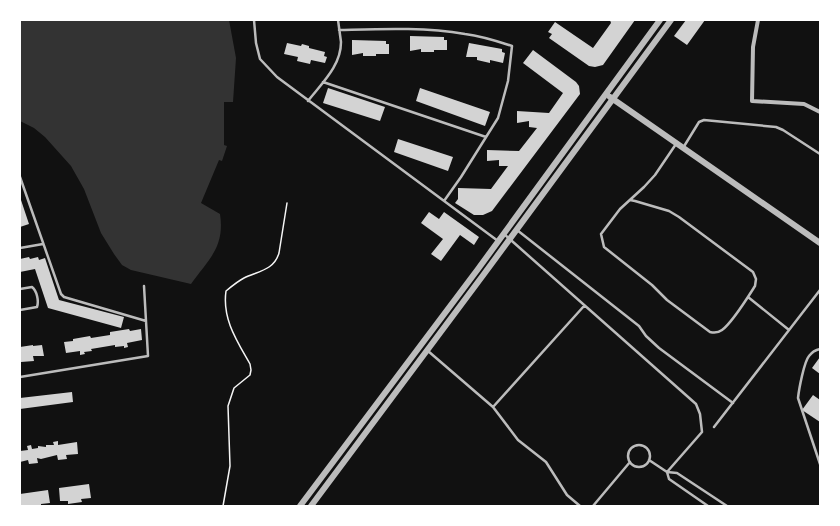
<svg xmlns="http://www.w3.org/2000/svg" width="840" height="526" viewBox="0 0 840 526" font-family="'Archivo Narrow',sans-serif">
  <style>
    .water { fill: #333 }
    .building { fill: #d3d3d3 }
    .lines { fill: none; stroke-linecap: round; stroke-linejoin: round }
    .path { stroke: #f5f5f5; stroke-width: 1.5 }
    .service { stroke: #bcbcbc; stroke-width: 2.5 }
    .minor { stroke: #bcbcbc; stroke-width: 4 }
    .tertiary { stroke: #bcbcbc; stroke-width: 6 }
  </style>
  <rect width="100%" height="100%" fill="#111"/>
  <path class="water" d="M20,20H229L236,58L233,102H224V145L227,146L222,161L219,160L201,203L220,214C225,247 209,259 191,284L131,270L122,265L114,254L101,233L84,189L71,166L45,137L34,128L20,121Z"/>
  <path class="building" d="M610,20H635L603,65L595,67L589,66L549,38L552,34L548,32L555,22L593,48L611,23Z
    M686,20H705L687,45L674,36Z
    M410,36L444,37V40H447V50H434V52H421V49L410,51Z
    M352,40L386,41V44H389V54H376V56H363V53L352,55Z
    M287,43L301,46L302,44L309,46V48L325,52L324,56L327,57L325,63L311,60L310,64L297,61L298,57L284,54Z
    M469,43L502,49V52L505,53L503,63L490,60V63L477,60V57H466Z
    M533,50L576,82L579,86L580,94L492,211L483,215H474L455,203L458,199V188L491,189L508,166H499V160L487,161V150L519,151L537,128L529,127V121L517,123V111L549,113L563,93L523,63Z
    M328,88L385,107L380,121L323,103Z
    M420,88L490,112L485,126L416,101Z
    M398,139L453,157L448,171L394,152Z
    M20,197L29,224L20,227Z
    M429,212L439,219L444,212L479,237L474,245L460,235L441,261L431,254L443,239L421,223Z
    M29,257L30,259L38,257L39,260L45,258L59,300L124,317L121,328L48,308L35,269L20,272V259Z
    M129,329L130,331L141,329L142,340L127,343L128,347L124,348V346L115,347V345L91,349L92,351L84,352L85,354L80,355V351L66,353L64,342L73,341V339L90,336L91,338L110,335V332Z
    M33,345V346L42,345L44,356H33L34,361L21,362L20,358V347Z
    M820,357V374L812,368Z
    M72,392L73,402L20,409V398Z
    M813,395L820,400V422L802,410Z
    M58,441V445L77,442L78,454L66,455L67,459L58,460L57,455L41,459L37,458L38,463L29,464L28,460L20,462V451L28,450L27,446L31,445L32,449L38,448V446L46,447V445H54L53,442Z
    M89,484L91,498L81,499L82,502L68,504V501H60L59,488Z
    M48,490L50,503L41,504V506H20V494Z"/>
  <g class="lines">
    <path class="path" d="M223,506L230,466L228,406L234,388L250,375L251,370L250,364C237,341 222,319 226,291C232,286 238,281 244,278C259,271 274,270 279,253L287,203"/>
    <path class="service" d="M254,20L256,43L260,59L277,77L498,241
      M339,30C381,29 423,27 465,34C481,36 497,41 512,46L508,81L498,118L461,177L444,201
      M323,82L486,137
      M308,101C322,83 341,66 341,42C340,35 339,27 338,20
      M683,148L699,122L704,120L776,127L783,130L820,154
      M20,177L61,294L64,297L146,321
      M630,200L635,201L669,211L679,217L753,272L756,279L755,286C748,297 732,323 722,330C718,333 714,333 710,332L667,300L652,285L604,247L601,234L620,209L644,187L655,175L676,144
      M517,230L639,326L646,336L659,348L733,403
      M504,234L696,404L700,414L702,432L667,472
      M20,248L43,244
      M20,289L32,287C37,291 39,301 37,307L20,310
      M748,297L789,330
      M820,349C815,350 812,352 809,356C804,362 799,389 798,398L820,464
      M428,351L493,407L518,440L546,462L567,495L580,506
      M20,377L148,356L144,286
      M493,407L584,306
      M714,427L820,290
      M628 456a11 11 0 1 1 22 0a11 11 0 1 1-22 0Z
      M649,460L667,472L677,473L727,506
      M667,472L669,479L708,506
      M593,506L630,462"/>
    <path class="minor" d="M758,20L753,47L752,101L804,104L820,112"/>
    <path class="tertiary" d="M610,97L820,243
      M300,506L478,269L660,20
      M311,506L484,274L671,20"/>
  </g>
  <rect width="840" height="526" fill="none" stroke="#ffffff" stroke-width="42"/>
</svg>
